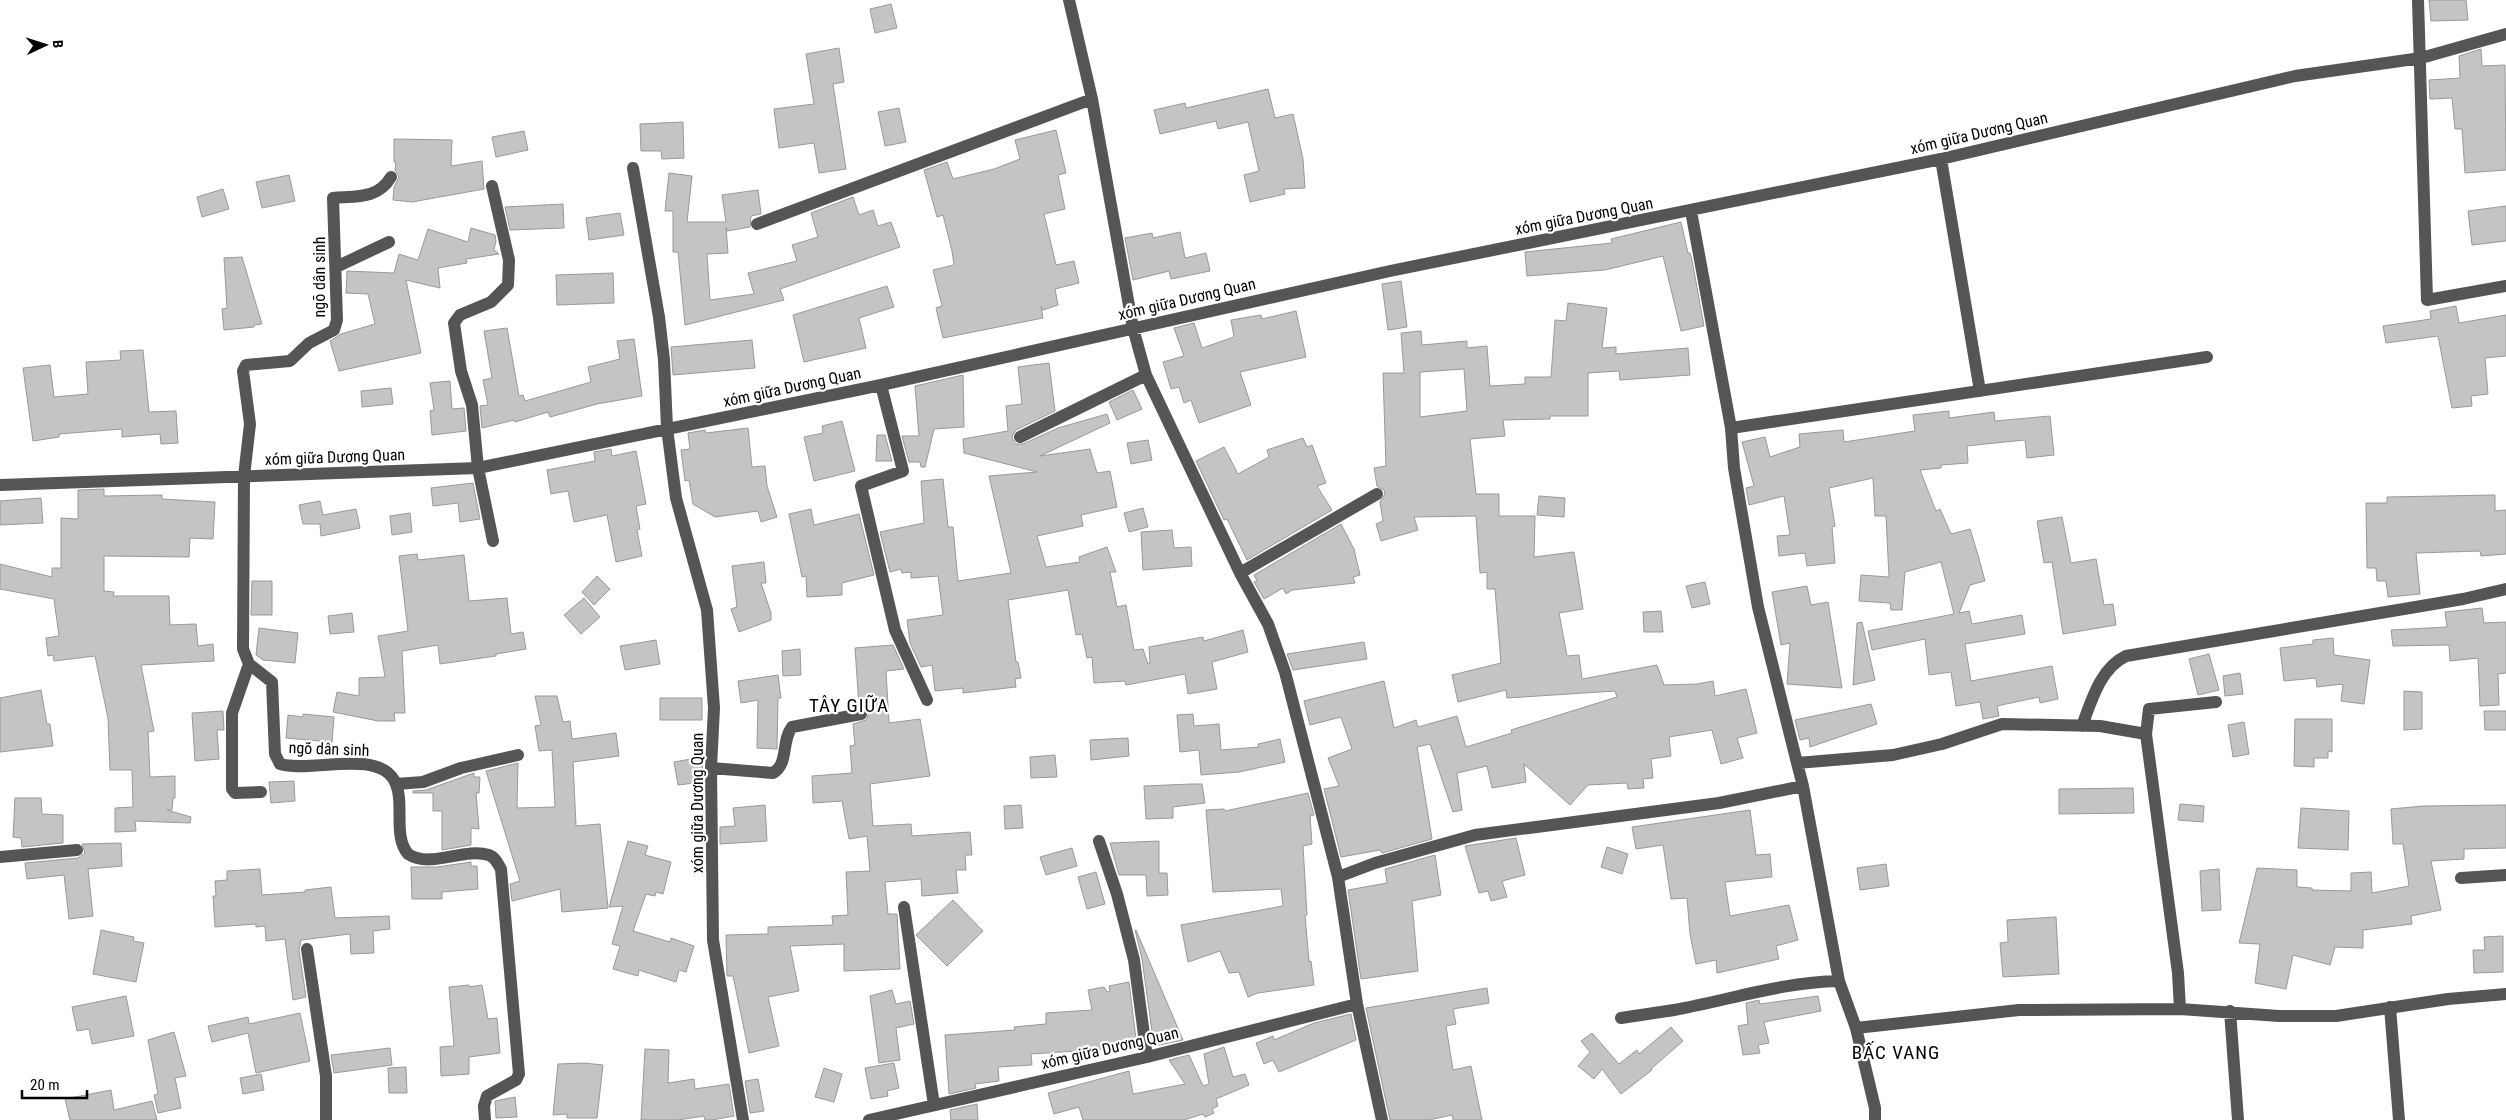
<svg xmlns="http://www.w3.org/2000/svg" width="2506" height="1120" viewBox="0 0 2506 1120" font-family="'Roboto Condensed',sans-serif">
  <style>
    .building { fill: #c4c4c4; stroke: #999; fill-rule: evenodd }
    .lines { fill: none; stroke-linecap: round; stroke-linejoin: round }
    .minor { stroke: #555; stroke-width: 12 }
    .labels { text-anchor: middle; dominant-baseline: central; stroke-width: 4.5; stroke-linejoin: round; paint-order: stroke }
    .street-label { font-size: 16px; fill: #000; stroke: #fff }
    .quarter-label { font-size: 19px; letter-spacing: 1px; fill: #000; stroke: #fff }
  </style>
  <rect width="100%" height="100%" fill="#fff"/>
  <path class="building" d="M2429,0H2466L2468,20L2431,21Z
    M891,4L897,28L875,33L870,9Z
    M839,48L844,82L833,84L846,169L819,173L814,143L779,148L774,109L814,104L806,54Z
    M2481,49L2482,66L2505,65L2506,170L2465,173L2462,129H2455L2452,98L2430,99L2429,80L2460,78L2459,56Z
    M1268,89L1275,118L1293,114L1303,159L1305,188L1284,189L1285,194L1250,202L1244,175L1259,171L1248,122L1218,129L1216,121L1160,134L1154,110L1185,103L1186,108Z
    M899,108L906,142L885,146L878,112Z
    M683,122L684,158L662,159L661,151H641L640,124Z
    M1056,130L1066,173L1058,175L1065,209L1044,214L1056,265L1074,261L1079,283L1055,289L1058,305L1043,310L1041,306L1043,318L943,338L936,308L942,306L933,270L954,265L952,251L943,215L937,217L924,170L947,162L953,179L994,169L1020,159L1015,140Z
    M524,131L528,150L496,157L492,137Z
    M394,139L452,140L451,166L482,161L484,189L412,202L393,200L394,187L399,177L395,170L396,162H394Z
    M669,173L692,176L687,222H726L722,195L758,190L761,214L751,216L750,227L727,231L726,227L728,253L707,254L710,300L754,294L748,273L797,261L792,245L818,237L811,213L853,197L859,215L873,210L878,226L891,222L900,247L780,289L784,300L685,325L678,252H673V211H665Z
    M289,175L295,201L262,208L256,182Z
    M223,189L229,209L202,217L197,197Z
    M563,204L564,228L510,230L505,207Z
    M2506,206V241L2472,245L2468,211Z
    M620,213L624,235L589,240L586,218Z
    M1681,222L1688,253H1690L1692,260L1704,326L1681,331L1663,256L1605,270L1527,276L1525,252L1612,243L1611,239Z
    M471,228L495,235L496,241L494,250L499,254L466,259L467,263L438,268L440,288L406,280L421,353L339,371L330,341L341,334L375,324L368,294L346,293L347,271L394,273L399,254L418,260L428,229L468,242Z
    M1180,232L1185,258L1206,253L1210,271L1171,279L1169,271L1133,280L1125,238L1152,233L1153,238Z
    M242,257L262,324L254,325V327L224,330L222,309L227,308L224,258Z
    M613,273L614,303L557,305L556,275Z
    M1401,281L1407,327L1388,330L1382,284Z
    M887,286L894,307L859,318L866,348L804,362L793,315Z
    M1568,303L1607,308L1602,348L1616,347V354L1688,348L1690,375L1620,380L1619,371L1588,373V416H1550V419L1503,420L1505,436L1470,439L1476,494H1499V516H1535L1534,557L1574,552L1583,609L1559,613L1567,656L1579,655L1582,679L1657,665L1664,685L1697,684L1713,681L1715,696L1746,689L1757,733L1737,738L1743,758L1721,764L1712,730L1669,737L1671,756L1651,759L1653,778L1643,779L1644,788L1628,789L1627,783L1588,785L1570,805L1524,764L1526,782L1492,788L1487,766L1457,773L1462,810L1453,812L1430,744L1417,747L1432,839L1382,853L1380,850L1341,857L1324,789L1339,786L1328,758L1352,749L1341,717L1310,725L1304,701L1384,681L1394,728L1416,720L1418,727L1457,716L1466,747L1512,733L1511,730L1617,697L1615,691L1507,698L1506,690L1458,702L1452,675L1501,663L1495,589H1487V572L1480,573L1476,516L1414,517L1418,530L1381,541L1376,524L1383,521L1380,502L1385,494L1384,490L1377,486L1374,468L1386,466L1383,373H1404L1401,333L1421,331L1422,345L1467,341V348L1487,346L1490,386L1525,384V377H1551L1555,320L1566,321ZM1464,369L1467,411L1420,417V372Z
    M2456,306L2459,323L2506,315V356L2485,358L2488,394L2471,396L2472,406L2452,408L2438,336L2386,343L2383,326L2431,319L2430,311Z
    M1296,311L1306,357L1240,372L1251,405L1199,423L1191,400L1184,403L1179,387L1171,389L1163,362L1184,356L1174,328L1194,323L1202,348L1234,337L1231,320L1261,315L1262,319Z
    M507,328L519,396L523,395L525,401L591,382L588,367L620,359L617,341L634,339L642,396L597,404L550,417L548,412L515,422L514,420L482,428L480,406L488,405L483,380L492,378L484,331Z
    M752,340L755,368L673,375L671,347Z
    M143,350L149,412L176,411L178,443L161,444L160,434L122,437V429L59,434V437L33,441L23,368L50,365L54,397L88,394L86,362L121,360L120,351Z
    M1049,363L1055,411L1016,430L1012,436L1013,440L1016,444H1023L1058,428L1107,414L1110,423L1040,456L1090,449L1097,473L1110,471L1117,507L1081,515L1083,526L1037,536L1046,567L1080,562L1079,557L1107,547L1116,572H1110L1117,607L1126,605L1134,650L1143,649L1148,664L1150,663L1149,647L1203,637L1204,641L1243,630L1248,652L1212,662L1217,689L1188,694L1185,674L1126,685L1125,681L1094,683L1092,657L1087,658L1082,634L1076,635L1068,590L1008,600L1016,662H1018L1021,678L1015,679L1016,687L963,693V688L935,691L932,665L921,667L910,643L907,620L943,615L938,576L911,578V572L902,573L901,569L890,572L880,532L924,523L921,481L943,479L948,527H953L958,581L1011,573L989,476L1037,472L964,453L963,439L1008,431L1006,406L1022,404L1018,367Z
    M963,375L964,427L934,429L925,467H921L920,462H909L902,436H919L915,386Z
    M450,381L452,409L464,408L466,431L432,435L430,411L434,410L430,383Z
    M391,388L393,404L362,407L361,391Z
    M1133,390L1142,409L1117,420L1109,402Z
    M1949,411V418L1994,412L1995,421L2050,416L2054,455L2027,458L2025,440L1985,444L1967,446L1968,463L1941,465V468L1920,470L1936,511L1940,509L1951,534L1970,529L1978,555L1985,581L1970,585L1959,613L1969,611L1972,624L2022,615L2025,634L1965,644L1971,681L2052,666L2058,699L2040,703L2039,697L1997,706L1999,716L1983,719L1980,702L1956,706L1951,672L1929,675L1925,639L1872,650L1868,631L1954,614L1941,562L1905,572L1902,610H1891L1890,603L1859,601L1861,575L1889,577L1886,516H1875L1873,478L1829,488L1835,526L1832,527L1835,563L1807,566L1805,553L1779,556L1777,536L1790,535L1784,496L1749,505L1746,488L1754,486L1742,442L1765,437L1770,457L1800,447L1799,434L1843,430L1844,442L1915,431L1913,415Z
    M842,421L855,471L814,481L804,437L823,433L822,426Z
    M748,428L752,467L765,466L767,486L777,517L761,522L758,511L715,517L693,504L689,480L685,481L681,450L690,449L688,433L705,430L706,433Z
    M877,435H885L892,461H876Z
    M1303,438L1307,447L1312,445L1326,483L1317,486L1332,510L1247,560L1227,519L1224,520L1196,461L1224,447L1238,474L1269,457L1267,450Z
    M1148,440L1152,460L1131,464L1127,443Z
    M611,449L612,456L636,451L646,504L636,506L640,529L637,530L642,556L616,562L607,515L574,522L568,491L551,494L547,470L595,461L594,452Z
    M473,483L480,519L460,522L458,503L433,506L431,488Z
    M104,489V496L162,495V499L215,502L213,539L190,538L189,557L104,556V591L114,592L113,596H169L170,625L196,624L198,646L213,644L214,661L141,665L154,731L148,732L150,777L175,776V798H173L172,810H167L191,817L190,823L135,821L136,831L115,832V808L133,807L132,770H110L108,718L95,656L54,661L53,655L48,656L46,638L59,636L54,599L0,589V564L52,577V568H61V518L78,519V490Z
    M2495,495V511L2506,510V554L2481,556L2480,551L2416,553L2420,594L2388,597L2386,581H2377L2376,568H2367L2366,503H2387V497Z
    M1539,496L1565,498L1564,517L1537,515Z
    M41,498L43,523L0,525V501Z
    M320,501L323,515L356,509L360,528L321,536L320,524H303L299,505Z
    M1143,508L1148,527L1129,532L1124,513Z
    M811,509L814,525L859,514L874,575L842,583V595L807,597L806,576L802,577L789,514Z
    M410,513L412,532L392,535L390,516Z
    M2062,517L2071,563L2096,559L2104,605L2113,604L2116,625L2063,634L2052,562L2044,563L2037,521Z
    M1341,524L1354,549L1360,575L1353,577L1355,583L1292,590L1286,594L1283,588L1264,599L1254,582L1257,581L1254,575Z
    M1172,530L1174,548L1191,547L1192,566L1143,570L1141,532Z
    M417,554L418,560L464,555L469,601L507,598L511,634L523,632L526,649L496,654V656L440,664L438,645L402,651L405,713H394L395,721H378L333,712L337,692L359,696V678L385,677L378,636L408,631L399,556Z
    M764,562L766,583H761L771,613V620L739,632L731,609L737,607L732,566Z
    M597,576L610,589L594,605L582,592Z
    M252,581H272V615H251Z
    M1705,582L1710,604L1692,608L1686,586Z
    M1807,586L1811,605L1828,602L1842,688L1787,684L1790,643L1781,645L1772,592Z
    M584,598L600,617L581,634L564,615Z
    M2482,608L2484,623L2506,622V673L2498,674L2499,705L2480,706L2478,658L2450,661L2449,645L2393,646L2391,630L2447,627L2445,612Z
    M1661,611L1663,632H1644L1643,612Z
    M352,613L354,632L330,634L328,616Z
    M1862,622L1875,680L1853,685L1857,623Z
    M259,628L298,633L295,663L263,660L256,655Z
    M2333,638L2334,655L2370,660L2364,704L2341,701L2343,684L2317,687L2316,678L2284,681L2280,648L2313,644V640Z
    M656,640L660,664L625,670L620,646Z
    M1364,642L1367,659L1293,670L1287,654Z
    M893,645L904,669L886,671L889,723L920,719L930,776L870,784L873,826L911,824L912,836L970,832L972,855H965L966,870H956L958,893L922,896L921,879L885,882L888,914H897L900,969L844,971V944L790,946L799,991L768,997L779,1046L749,1053L733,976H727L726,935L768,934V927L833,925L832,916L848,915L846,872L870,871L867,836L849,839L842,801L813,803L812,776L852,773L850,746L855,745L853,724L866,720L869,713L864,707L859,706L855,648Z
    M800,649L801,675L783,676L782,651Z
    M2209,654L2219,690L2198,695L2189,659Z
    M2240,673L2243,694L2225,696L2223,676Z
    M778,675L781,698H778L777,749L757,748L758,700L741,703L738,681Z
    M41,690L47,724H50L53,746L0,752V698Z
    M2404,691L2422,692V729L2404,730Z
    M535,696H557L563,722L570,721L572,739L616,733L619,756L573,762L576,826L600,824L608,908L562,912L560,889L512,901L510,884L520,881L486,771L518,763L517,808L555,807L552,750L539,751L535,726L541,725Z
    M660,698H702V720H660Z
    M1871,704L1877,724L1810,747L1809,738L1800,740L1795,720Z
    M223,711L224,730H217L219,759L195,761L192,713Z
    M2484,711H2506V730H2485Z
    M303,714L334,717L332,742L286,738L288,715L303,717Z
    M1193,714L1194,726L1219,724L1221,750L1259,747L1258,744L1280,739L1285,762L1239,772L1201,775L1199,750L1180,752L1177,715Z
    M2295,719H2332V752L2328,751V758H2314V767L2294,766Z
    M2244,722L2249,754L2233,757L2228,725Z
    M1128,738L1129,756L1091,760L1090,740Z
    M1055,755L1057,777L1031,778L1030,757Z
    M702,757L703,782L678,785L674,762Z
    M474,773V777H480L479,793H476L479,829L471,828V845L442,850V811H433V793H413V791L426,790Z
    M294,781L295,801L271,803L269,782Z
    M1192,784H1202L1205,803L1173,807V818L1146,819L1144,786Z
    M2133,788L2134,813L2059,814V789Z
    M1308,793L1314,815L1310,816L1312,844L1303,846L1307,915H1305L1309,962L1311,961L1314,985L1258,993L1248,997L1239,972L1229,973L1220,951L1188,962L1181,925L1283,906L1281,889L1213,892L1206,810L1224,809L1225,811Z
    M15,798H41L42,814L63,815V843L22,847L21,838L13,837Z
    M2180,804L2204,806L2203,822L2178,820Z
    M765,805L767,841L720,844V827L735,826L733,808Z
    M1021,805L1023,828L1005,829L1004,806Z
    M2506,805V848L2464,849V859L2431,861L2441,910L2411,916L2412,924L2363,930V948L2335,947L2330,965L2293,955L2286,989L2255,983L2260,944L2239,943L2257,868L2297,870V887L2312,888V890L2351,891V873L2371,872L2372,893L2409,886L2403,844H2393L2391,809L2423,806Z
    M2301,808L2349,811L2348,850L2298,848Z
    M1750,810L1756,855L1770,854L1772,877L1725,882L1730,916L1789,905L1798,940L1776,946L1779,959L1717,973L1716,960L1696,964L1690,934L1687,898L1671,899L1663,845L1636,849L1632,827Z
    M1516,838L1525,875L1502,881L1507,897L1491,901L1488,891L1479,893L1465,846Z
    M628,841L648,846L645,855L671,862L663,894L656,892L655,896L646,894L633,931L670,942L671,938L694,946L686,972L679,970L676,982L639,970L638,976L613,969L620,946L612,944L623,906L609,907Z
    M1159,841V873H1167L1168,895L1147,896L1146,875H1119L1110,843Z
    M121,843L122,866L88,869L93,916L69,919L64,875L27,879L25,863L78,858L85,853L82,844Z
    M1607,847L1628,854L1622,874L1601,867Z
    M1072,848L1077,866L1046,875L1040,857Z
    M1435,855L1441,895L1412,901L1418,971L1361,979L1348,890L1387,883L1385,869Z
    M471,862V866H477L478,889L442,892V899H412L411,867H437Z
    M1886,864L1889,886L1860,890L1857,868Z
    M260,869L262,895L305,892V890L331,887L335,918L389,916L390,929L373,931L374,953L351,954L350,934L301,940L299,950L306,997L293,1000L285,939L266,941L265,926L256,927V924L215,927L213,896H216L215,881L227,880V871Z
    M2219,869L2221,910L2202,911L2200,871Z
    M1096,872L1105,904L1087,909L1078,877Z
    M953,900L983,931L947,966L916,935Z
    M2056,917L2059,974L2003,977L2000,943L2008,942L2007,920Z
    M101,930L134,937L133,941L144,943L136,982L93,974Z
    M1135,930H1136L1183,1040L1154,1046L1142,959Z
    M2503,936V972L2474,973L2473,950H2485L2484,937Z
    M1129,982L1137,1047L1031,1054L1032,1065L998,1067L999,1081L975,1084L976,1088L949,1094L945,1035L1015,1030L1014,1027L1046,1024V1013L1092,1010L1088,990L1104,987L1107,992L1110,991L1109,986Z
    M469,985V987L482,985L488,1019L497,1018L500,1053L469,1057V1074L441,1076L440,1047L454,1046L449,987Z
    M1487,988L1489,1003L1453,1009L1456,1024L1446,1026L1453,1070L1471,1066L1482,1120H1453L1452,1115L1429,1120H1390L1366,1008Z
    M892,990L896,1004L910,1001L914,1024L896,1028L900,1060L879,1063L870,996Z
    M126,996L134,1036L92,1044L89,1029L77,1031L72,1007Z
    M1818,996L1821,1011L1764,1022L1769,1043L1758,1045L1760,1053L1743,1055L1738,1026L1748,1024L1746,1003L1759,1000L1760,1004Z
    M300,1013L310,1061L256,1073L248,1033L212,1042L208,1026L248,1017L249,1024Z
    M1351,1014L1356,1040L1279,1072L1273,1060L1264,1064L1256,1043L1273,1036L1274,1040L1314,1023Z
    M1671,1027L1683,1041L1651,1069L1652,1070L1621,1094L1602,1069L1594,1079L1578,1066L1590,1052L1581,1041L1592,1033L1619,1064L1637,1050L1639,1054Z
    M174,1032L186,1076L175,1078L181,1108L158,1113L154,1095L158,1094L148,1040Z
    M1224,1047L1233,1077L1245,1074L1249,1085L1216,1099L1218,1106L1212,1109L1214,1113L1205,1117L1203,1114L1184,1120H1083L1079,1107L1054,1114L1048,1093L1129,1071L1133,1094L1185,1084L1169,1060L1189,1055L1203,1086L1209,1084L1204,1054Z
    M390,1048L392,1065L334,1073L331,1055Z
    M645,1049L669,1050L668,1083L694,1079L695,1089L729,1084L734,1116L712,1120H705L704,1116L678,1120H641Z
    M584,1063L603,1065L597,1118H567V1114L553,1115L558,1064Z
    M894,1063L899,1088L887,1091L888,1096L871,1099L865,1068Z
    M406,1067L407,1093H389L388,1068Z
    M824,1068L842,1074L834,1102L815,1097Z
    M261,1074L264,1090L243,1094L240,1078Z
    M758,1079L764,1111L750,1113L745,1081Z
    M111,1090L114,1110L152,1101L157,1120H70L65,1099Z
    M515,1097L517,1117L496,1118L495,1101Z
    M977,1104L978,1120H951L950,1110Z"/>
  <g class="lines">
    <path class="minor" d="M1069,0L1092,99L1133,328L1146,375L1240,573L1268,624L1285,672L1338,877L1357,1004L1382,1120
      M2418,0L2427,300L2506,286
      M1941,159L1980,391
      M633,168L659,317L664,360L667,428L676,498L707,610L714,708L711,768L713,940L743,1120
      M391,177C378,199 357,196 333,198L337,320L334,330L309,343L290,361L246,365L243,371L250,424L244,476L243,649L249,664L272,682L275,754L280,764C309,773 376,749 394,780C406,801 392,835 408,854C431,869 463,847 489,855C495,857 498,864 501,869L519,1074L516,1080L487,1096L484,1106L485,1120
      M492,186L509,260L508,285L491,302L460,315L454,323L461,371L472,405L478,468L493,541
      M1691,211L1731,428L1734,468L1758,607L1797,763
      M757,224L1092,99
      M336,267L389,242
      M881,385L903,471L861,486L895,630L927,700
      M1731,428L2207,357
      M1020,437L1146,375
      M0,485L478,468L881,385L1390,271L1941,159L2295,76L2421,58L2506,34
      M1240,573L1377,494
      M249,664L232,713V789L235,793L261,792
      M2082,726C2091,702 2100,668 2126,656L2463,599L2506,589
      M2146,734L2149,709L2216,702
      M711,768L773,773C789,764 781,741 792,727L861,714
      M396,784L423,782L461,768L518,755
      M1803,786L1839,981L1856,1028L1875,1108V1120
      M1099,841L1117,894L1134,960L1147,1057
      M0,857L77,850
      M1338,877L1375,863L1475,835L1719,803L1803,786L1797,763L1893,755L1942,744L2002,724L2100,726L2146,734L2178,973L2180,1009
      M2461,878L2506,875
      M904,907L934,1105
      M307,949L326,1076V1120
      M2390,1007L2399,1120
      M2230,1011L2238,1120
      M1621,1018C1639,1015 1656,1013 1674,1010C1729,1000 1783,982 1839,981
      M1856,1028L2019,1010L2180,1009L2279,1016H2336L2448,999L2506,994
      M869,1120L1147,1057L1357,1004"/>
  </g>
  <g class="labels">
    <g class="street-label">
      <text transform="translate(1979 133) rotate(-13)">xóm giữa Dương Quan</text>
      <text transform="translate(1584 216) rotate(-11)">xóm giữa Dương Quan</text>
      <text transform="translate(319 277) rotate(-90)">ngõ dân sinh</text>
      <text transform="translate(1187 299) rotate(-13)">xóm giữa Dương Quan</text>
      <text transform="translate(792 387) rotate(-12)">xóm giữa Dương Quan</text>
      <text transform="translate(335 457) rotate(-2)">xóm giữa Dương Quan</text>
      <text transform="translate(329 749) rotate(2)">ngõ dân sinh</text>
      <text transform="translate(697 803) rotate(-90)">xóm giữa Dương Quan</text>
      <text transform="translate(1110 1048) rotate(-13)">xóm giữa Dương Quan</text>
    </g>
    <g class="quarter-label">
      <text x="849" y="705">TÂY GIỮA</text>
      <text x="1896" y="1052">BẤC VANG</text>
    </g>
  </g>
  <g transform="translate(45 45) rotate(86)" stroke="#ffffff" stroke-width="4" paint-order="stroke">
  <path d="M0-4L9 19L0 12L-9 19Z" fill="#000000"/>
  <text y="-8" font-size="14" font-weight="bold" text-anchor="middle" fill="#000000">B</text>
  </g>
  <path d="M22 1090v8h65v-8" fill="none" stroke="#000000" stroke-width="2.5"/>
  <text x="30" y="1090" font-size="15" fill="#000000" stroke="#ffffff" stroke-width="4" paint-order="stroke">20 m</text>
</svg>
